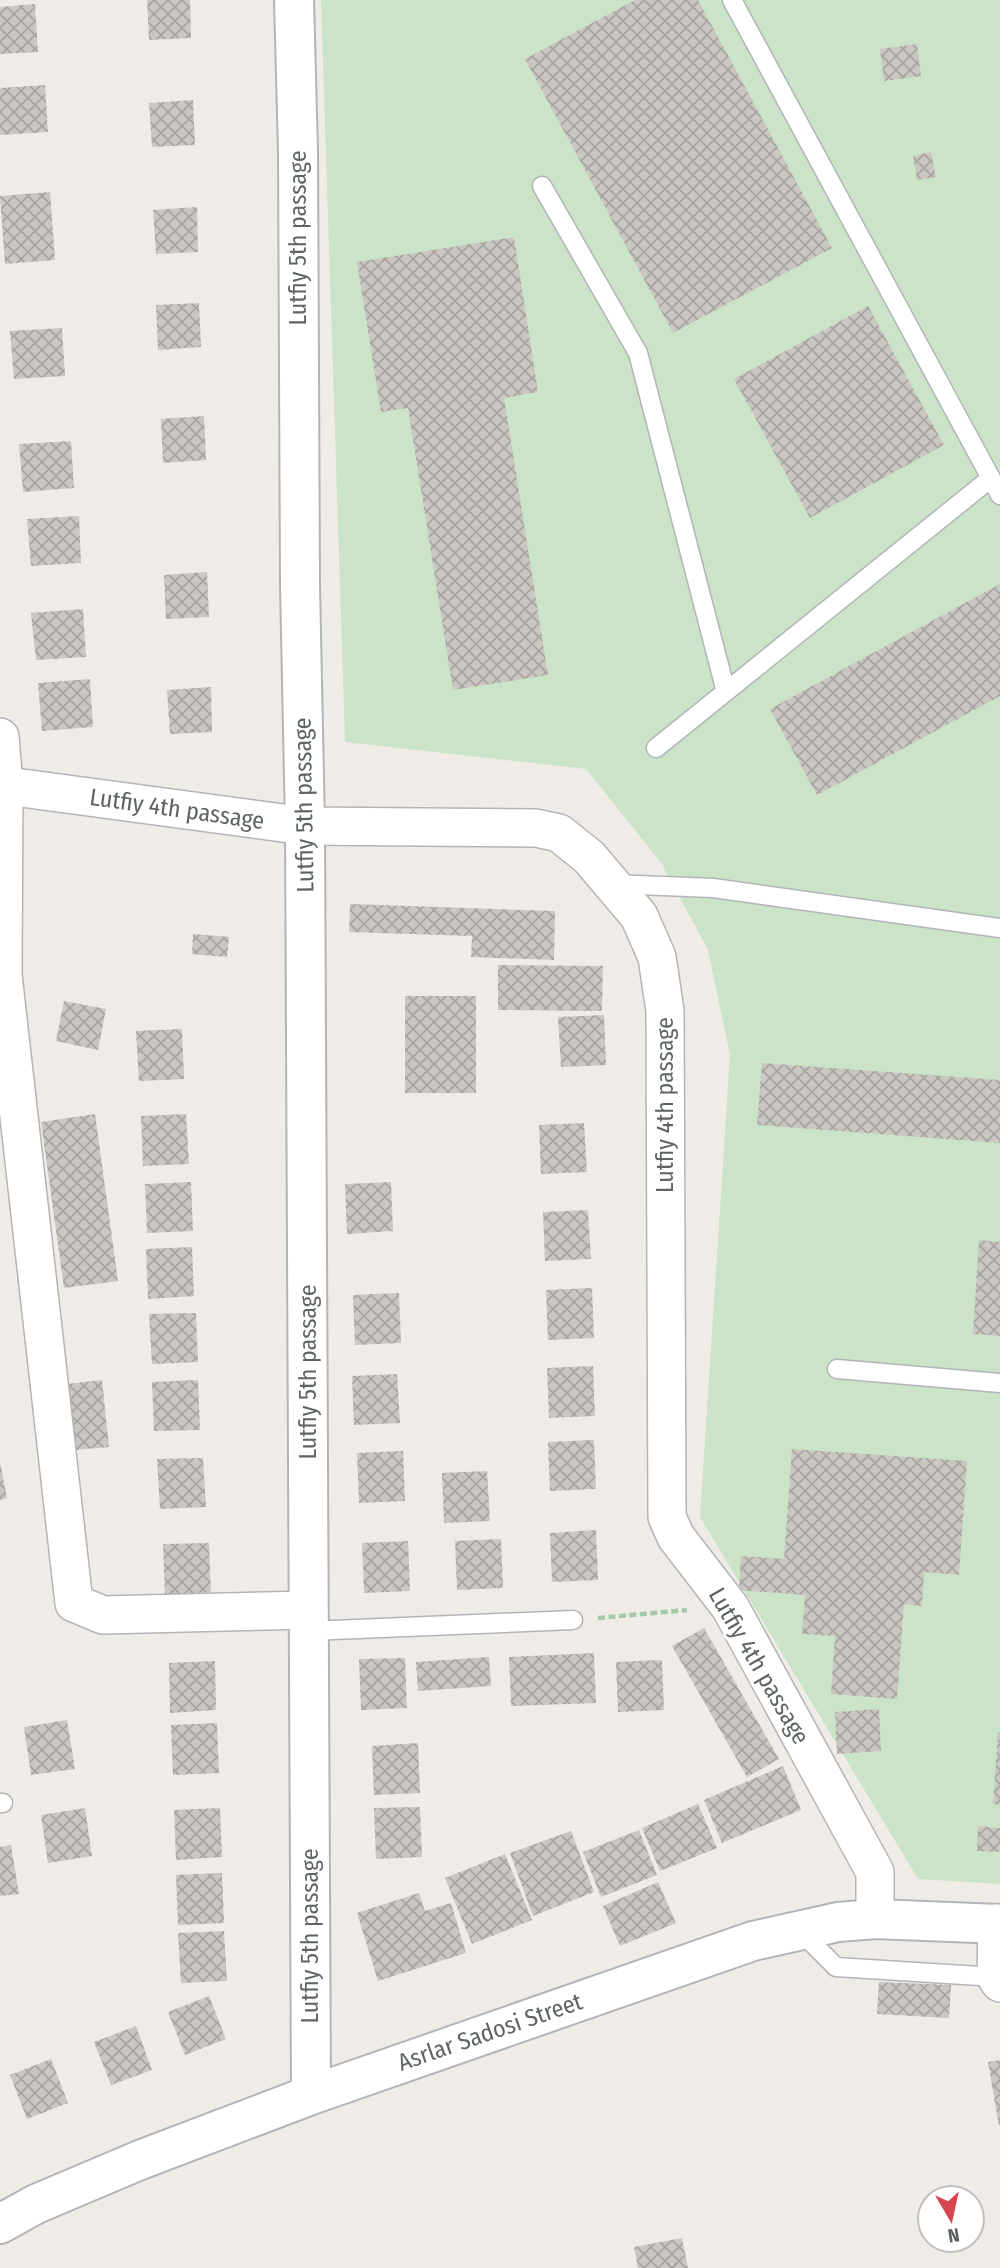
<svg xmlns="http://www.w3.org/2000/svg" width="1000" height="2268" viewBox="0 0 1000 2268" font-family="'Fira Sans Condensed',sans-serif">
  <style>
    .grass { fill: #cbe3c7 }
    .building { fill: url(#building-cross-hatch) }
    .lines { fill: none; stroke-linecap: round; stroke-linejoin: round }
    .lane-casing { stroke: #b2b5b7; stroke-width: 21 }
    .street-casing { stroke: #b2b5b7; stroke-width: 40 }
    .secondary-casing { stroke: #b1b5b8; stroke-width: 42 }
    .path { stroke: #a3c9a8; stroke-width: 4.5; stroke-dasharray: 7 3.5; stroke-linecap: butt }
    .lane { stroke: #fff; stroke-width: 18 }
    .street { stroke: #fff; stroke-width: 37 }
    .secondary { stroke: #fff; stroke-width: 38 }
    .labels { text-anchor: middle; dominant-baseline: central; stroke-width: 6; stroke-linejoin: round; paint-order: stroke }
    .street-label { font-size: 24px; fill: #5e6365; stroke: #fff }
  </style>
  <defs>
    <pattern id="building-cross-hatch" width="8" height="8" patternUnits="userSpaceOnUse" patternTransform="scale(1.75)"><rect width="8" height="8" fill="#cac7c3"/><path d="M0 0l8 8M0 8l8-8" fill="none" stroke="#a7a5a2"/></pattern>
  </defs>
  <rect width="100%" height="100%" fill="#efece7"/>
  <path class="grass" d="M321,0H1000V1884L918,1879L700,1517L730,1055L708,950L662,864L586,769L345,742Z"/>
  <path class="building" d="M147,0H190L191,38L149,40Z
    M635,0H698L832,248L673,333L525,59Z
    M35,4L38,52L0,54V7Z
    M917,44L921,76L884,81L880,49Z
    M45,85L48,132L0,135V88Z
    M193,100L195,145L152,147L149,103Z
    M931,152L936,177L917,180L913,156Z
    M50,192L55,260L5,264L0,196Z
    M197,207L198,252L156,254L153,210Z
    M514,237L538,392L504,398L548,675L453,690L408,408L381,412L357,262Z
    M199,303L201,347L158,350L156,305Z
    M868,306L944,445L810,518L734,379Z
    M62,328L65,376L14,379L10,331Z
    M204,416L206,460L163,463L161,419Z
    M71,441L74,488L23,492L19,444Z
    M79,516L81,563L31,566L27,519Z
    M207,572L209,617L166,619L164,575Z
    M1000,584V696L817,795L770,709Z
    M83,609L86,657L36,660L31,613Z
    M90,679L93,727L42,731L38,683Z
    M211,687L212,732L170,734L167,690Z
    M350,904L555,911L554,960L471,957L472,936L349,932Z
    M193,934L229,937L227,957L192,954Z
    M498,965L603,966L602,1011L498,1010Z
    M405,996H476V1093H405Z
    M64,1001L106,1009L98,1050L56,1041Z
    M604,1015L606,1065L561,1067L558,1017Z
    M182,1029L184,1079L139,1081L136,1031Z
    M762,1063L1000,1080V1143L757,1125Z
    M95,1114L118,1281L64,1288L41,1122Z
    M186,1114L189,1164L143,1166L141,1116Z
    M584,1123L587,1172L541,1174L539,1125Z
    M191,1182L193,1231L147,1233L145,1184Z
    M391,1182L393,1231L347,1234L345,1184Z
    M588,1210L591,1259L545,1261L543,1212Z
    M979,1240L1000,1242V1336L973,1334Z
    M192,1247L194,1296L148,1299L146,1249Z
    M592,1288L594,1338L548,1340L546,1290Z
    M399,1293L401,1343L355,1345L353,1295Z
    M196,1313L198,1362L152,1364L149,1314Z
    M593,1366L595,1416L549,1418L547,1368Z
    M397,1374L400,1423L354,1425L352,1376Z
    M102,1380L109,1447L64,1451L58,1385Z
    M198,1380L200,1430L154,1431L152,1382Z
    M594,1440L596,1489L550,1491L548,1442Z
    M792,1449L967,1461L959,1575L924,1572L922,1606L904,1604L897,1699L831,1694L835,1636L802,1634L805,1595L739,1590L741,1556L784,1559Z
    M403,1451L405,1501L359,1503L357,1453Z
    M203,1458L206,1507L160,1509L157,1459Z
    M0,1462L7,1498L0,1500Z
    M487,1471L490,1521L444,1523L442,1473Z
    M596,1530L598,1580L552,1582L550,1533Z
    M501,1539L503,1588L457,1590L455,1541Z
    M408,1541L410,1591L364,1593L362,1543Z
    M209,1543L211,1592L165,1595L163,1544Z
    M704,1628L779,1759L747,1777L672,1646Z
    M594,1653L596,1703L511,1706L509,1657Z
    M489,1657L491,1686L418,1691L416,1662Z
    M405,1658L407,1708L361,1710L359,1659Z
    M662,1660L664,1710L618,1712L616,1662Z
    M215,1661L216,1710L170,1713L169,1663Z
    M879,1709L881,1751L837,1754L835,1712Z
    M67,1720L75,1769L31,1775L24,1727Z
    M217,1723L219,1773L173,1775L171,1725Z
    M998,1732H1000V1805L993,1804Z
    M418,1743L420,1793L374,1795L372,1746Z
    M783,1766L801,1810L722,1843L704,1800Z
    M698,1804L717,1848L660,1871L642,1828Z
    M420,1807L422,1857L376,1859L374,1808Z
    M85,1808L92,1856L48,1863L41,1815Z
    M220,1808L222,1857L176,1860L174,1810Z
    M978,1826L1000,1828V1852L977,1851Z
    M639,1830L657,1875L601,1897L583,1852Z
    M571,1831L594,1892L533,1916L510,1853Z
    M11,1845L19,1894L0,1896V1847Z
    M505,1854L532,1920L472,1944L445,1878Z
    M222,1873L224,1923L178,1925L176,1875Z
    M658,1882L676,1923L620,1946L603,1906Z
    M419,1893L425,1911L451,1903L466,1953L378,1981L357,1913Z
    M224,1931L227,1981L181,1983L178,1933Z
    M879,1982L951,1985L949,2018L877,2014Z
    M209,1996L226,2039L185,2055L168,2012Z
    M136,2026L152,2070L111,2085L94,2042Z
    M51,2059L68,2103L27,2119L10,2075Z
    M1000,2060V2125L999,2126L988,2062Z
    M682,2238L688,2268H638L634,2247Z"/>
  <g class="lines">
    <g class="lane-casing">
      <path id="lane" d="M732,0L1000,495
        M542,186L638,353L726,692
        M656,748L991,478
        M613,884L713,888L1000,928
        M837,1369L1000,1383
        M309,1631L573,1620
        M0,1803H3
        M798,1929L836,1967L996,1977"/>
    </g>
    <g class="street-casing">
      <path id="street" d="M0,737L4,786L3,975L74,1603L103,1615L309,1610
        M0,785L305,826L536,828L559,833L589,857L639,916L657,957L665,1011L667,1517L676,1537L730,1607L875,1872V1919
        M997,1923L996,1977L1000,1983"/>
    </g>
    <g class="secondary-casing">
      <path id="secondary" d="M294,0L298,151L300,584L305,826L311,2095
        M0,2224L36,2204L140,2160L311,2095L753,1941L838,1922L875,1919L1000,1924"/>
    </g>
    <path class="path" d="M598,1618L687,1610"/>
    <use href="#lane" class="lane"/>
    <use href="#street" class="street"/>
    <use href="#secondary" class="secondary"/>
  </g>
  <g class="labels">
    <g class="street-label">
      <text transform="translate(298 238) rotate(-90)">Lutfiy 5th passage</text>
      <text transform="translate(304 805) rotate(-91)">Lutfiy 5th passage</text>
      <text transform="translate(177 809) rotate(8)">Lutfiy 4th passage</text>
      <text transform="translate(665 1105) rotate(-90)">Lutfiy 4th passage</text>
      <text transform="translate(308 1372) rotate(-90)">Lutfiy 5th passage</text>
      <text transform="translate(759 1666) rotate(60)">Lutfiy 4th passage</text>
      <text transform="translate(310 1936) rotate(-90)">Lutfiy 5th passage</text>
      <text transform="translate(490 2032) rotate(-19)">Asrlar Sadosi Street</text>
    </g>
  </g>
  <g transform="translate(951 2219) rotate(171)"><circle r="33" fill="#ffffff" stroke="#bfc1c1" stroke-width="2"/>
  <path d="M0-5L12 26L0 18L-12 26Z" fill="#d7454f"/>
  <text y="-10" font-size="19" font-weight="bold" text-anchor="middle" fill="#5e6365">N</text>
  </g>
</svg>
